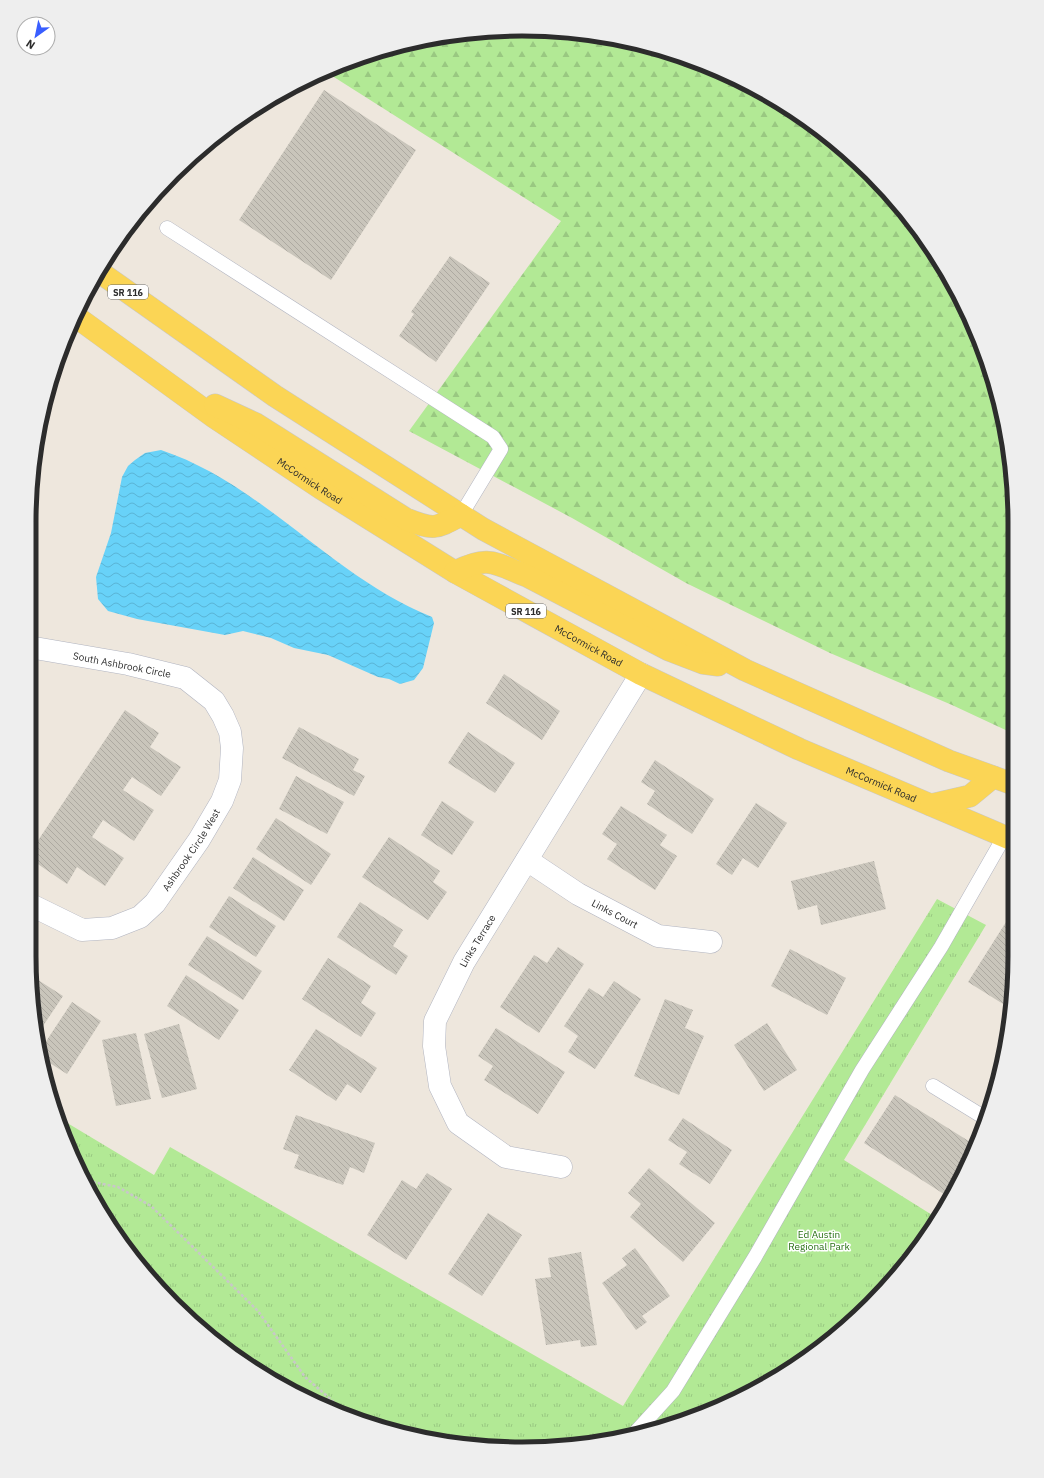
<svg xmlns="http://www.w3.org/2000/svg" width="1044" height="1478" viewBox="0 0 1044 1478" font-family="'IBM Plex Sans',sans-serif">
  <style>
    .forest { fill: url(#forest-firs) }
    .park { fill: url(#park-tufts) }
    .water { fill: url(#water-waves) }
    .building { fill: url(#building-back-hatch) }
    .lines { fill: none; stroke-linecap: round; stroke-linejoin: round }
    .service-casing { stroke: #b1b4c0; stroke-width: 15 }
    .minor-casing { stroke: #b1b4c0; stroke-width: 23 }
    .primary-casing { stroke: #c8c8c8; stroke-width: 23 }
    .path { stroke: #c8c8c8; stroke-width: 2.5; stroke-dasharray: 3 2; stroke-linecap: butt }
    .service { stroke: #fff; stroke-width: 14 }
    .minor { stroke: #fff; stroke-width: 22 }
    .primary { stroke: #fbd555; stroke-width: 22 }
    .labels { text-anchor: middle; dominant-baseline: central; stroke-width: 3; stroke-linejoin: round; paint-order: stroke }
    .shield { fill: #fff; stroke: #6b6b6b; stroke-width: 1 }
    .shield-label { font-size: 9px; font-weight: bold; fill: #2c2c2c }
    .street-label { font-size: 10px; fill: #2c2c2c; stroke: #fff }
    .park-label { font-size: 10px; fill: #287015; stroke: #fff }
    .rim { fill: none; stroke: #2c2c2c; stroke-width: 5 }
  </style>
  <defs>
    <pattern id="forest-firs" width="22" height="20" patternUnits="userSpaceOnUse"><rect width="22" height="20" fill="#b2e995"/><path d="M5 1l3.5 6h-7zM16 11l3.5 6h-7z" fill="#99c881"/></pattern>
    <pattern id="park-tufts" width="24" height="20" patternUnits="userSpaceOnUse"><rect width="24" height="20" fill="#b2e995"/><path d="M3 7l-1-3M5 7V3M7 7l1-3M15 17l-1-3M17 17v-4M19 17l1-3" fill="none" stroke="#99c881"/></pattern>
    <pattern id="water-waves" width="16" height="10" patternUnits="userSpaceOnUse"><rect width="16" height="10" fill="#68d2f8"/><path d="M0 5q4-4 8 0t8 0" fill="none" stroke="#5ab4d5"/></pattern>
    <pattern id="building-back-hatch" width="6" height="6" patternUnits="userSpaceOnUse"><rect width="6" height="6" fill="#c9c5bb"/><path d="M-1 5l2 2M0 0l6 6M5-1l2 2" fill="none" stroke="#ada9a1"/></pattern>
  </defs>
  <rect width="100%" height="100%" fill="#eee7dd"/>
  <path class="forest" d="M554,30L649,46L740,80L822,131L892,197L964,304L998,394L1011,457L1012,733L952,705L830,653L686,583L572,518L409,431L561,221L326,72L363,55L457,33Z"/>
  <path class="park" d="M937,899L986,925L844,1160L937,1218L913,1256L847,1327L740,1398L650,1432L587,1445H458L333,1411L275,1383L197,1327L112,1230L80,1174L59,1118L154,1175L170,1147L623,1406Z"/>
  <path class="water" d="M161,450C263,484 332,577 432,617L434,623L423,668L414,680L400,684L389,679L378,677L328,655L294,648L271,638L243,631L225,635L137,619L108,611L98,599L96,577L111,533L122,477L128,466L135,460L145,453Z"/>
  <path class="building" d="M324,90L416,150L331,280L239,220Z
    M450,256L490,283L436,362L399,336L414,314L411,312Z
    M504,674L560,711L542,740L486,703Z
    M125,710L159,733L150,747L181,767L161,796L132,777L123,790L154,810L134,841L103,820L92,837L124,858L105,886L77,867L67,884L29,858V854Z
    M299,727L359,759L353,770L365,776L354,796L282,758Z
    M468,732L515,763L495,793L448,763Z
    M655,760L714,799L692,834L647,804L655,791L641,782Z
    M296,776L344,802L327,834L279,809Z
    M442,801L474,822L452,855L421,835Z
    M756,803L787,823L758,868L743,858L732,875L716,864Z
    M621,806L667,835L660,845L677,856L655,890L607,859L617,844L602,834Z
    M276,818L331,854L311,885L256,849Z
    M389,837L440,871L433,882L447,892L428,920L362,877Z
    M253,857L304,890L284,921L233,888Z
    M874,861L886,909L821,925L817,905L798,910L791,881Z
    M229,896L276,926L256,957L209,927Z
    M360,902L403,930L393,946L408,956L396,975L337,937Z
    M1013,911L1014,988L1011,1009L968,982Z
    M207,936L262,971L243,1000L188,965Z
    M558,947L584,964L539,1033L500,1007L534,955L547,963Z
    M790,949L846,978L827,1015L771,986Z
    M328,958L371,986L361,1003L376,1013L361,1037L302,999Z
    M186,975L239,1010L219,1040L167,1006Z
    M35,978L63,996L39,1032L32,981Z
    M614,981L641,999L595,1069L568,1052L578,1036L564,1026L589,988L603,997Z
    M665,999L693,1010L685,1028L704,1036L679,1095L634,1076Z
    M72,1002L101,1021L67,1074L42,1058L41,1049Z
    M767,1023L797,1070L764,1091L734,1045Z
    M179,1024L197,1089L162,1098L144,1034Z
    M496,1028L565,1072L538,1114L484,1080L493,1066L478,1056Z
    M316,1029L377,1068L361,1093L347,1084L336,1101L289,1070Z
    M136,1033L151,1099L116,1106L102,1040Z
    M895,1095L975,1145L964,1174L950,1198L864,1143Z
    M296,1115L375,1143L364,1173L350,1167L343,1185L294,1168L299,1155L283,1149Z
    M683,1118L732,1150L710,1184L679,1164L687,1152L668,1140Z
    M649,1168L715,1223L683,1262L630,1217L641,1204L628,1193Z
    M427,1173L452,1189L406,1260L367,1235L402,1180L416,1189Z
    M488,1213L522,1235L482,1296L448,1274Z
    M635,1248L670,1296L642,1316L647,1322L636,1330L602,1283L627,1265L622,1258Z
    M581,1252L597,1345L581,1347L580,1340L546,1345L535,1279L551,1277L548,1258Z"/>
  <g class="lines">
    <g class="service-casing">
      <path id="service" d="M167,228L493,437L501,449L461,515
        M933,1086L985,1118
        M633,1435L673,1391L755,1257L862,1070L941,947L1004,837"/>
    </g>
    <g class="minor-casing">
      <g id="minor">
        <path id="s1" d="M527,860L578,894L658,936L711,942"/>
        <path id="s2" d="M29,904L82,930L112,928L140,917L155,903L199,840L222,801L230,780L232,748L230,732L223,716L214,701L185,678L128,664L29,647"/>
        <path id="s3" d="M561,1167L506,1157L458,1123L440,1086L434,1046L435,1021L464,962L641,674"/>
      </g>
    </g>
    <g class="primary-casing">
      <g id="primary">
        <path d="M98,271L275,396L483,529L745,670L949,761L1013,784"/>
        <path id="s4" d="M75,316L214,417L322,489L455,572L641,674L799,749L1013,840"/>
        <path d="M215,405L256,424L406,519C434,530 435,529 461,515"/>
        <path d="M455,572C488,555 494,563 527,576L669,650L703,663L718,665"/>
        <path d="M931,805L970,796L993,777"/>
      </g>
    </g>
    <path class="path" d="M83,1180L118,1187L151,1206L258,1311L305,1377L350,1416"/>
    <use href="#service" class="service"/>
    <use href="#minor" class="minor"/>
    <use href="#primary" class="primary"/>
  </g>
  <g class="labels">
    <g class="shield">
      <rect x="108" y="285" width="40" height="14" rx="3"/>
      <rect x="506" y="604" width="40" height="14" rx="3"/>
    </g>
    <g class="shield-label">
      <text x="128" y="292">SR 116</text>
      <text x="526" y="611">SR 116</text>
    </g>
    <g class="street-label">
      <text stroke="none"><textPath href="#s4" startOffset="287">McCormick Road</textPath></text>
      <text stroke="none"><textPath href="#s4" startOffset="611">McCormick Road</textPath></text>
      <text transform="translate(122 665) rotate(11)">South Ashbrook Circle</text>
      <text stroke="none"><textPath href="#s4" startOffset="935">McCormick Road</textPath></text>
      <text stroke="none"><textPath href="#s2" startOffset="204">Ashbrook Circle West</textPath></text>
      <text stroke="none"><textPath href="#s1" startOffset="103">Links Court</textPath></text>
      <text stroke="none"><textPath href="#s3" startOffset="312">Links Terrace</textPath></text>
    </g>
    <g class="park-label">
      <text x="819" y="1234">Ed Austin<tspan x="819" dy="12">Regional Park</tspan></text>
    </g>
  </g>
  <path d="M0 0H1044V1478H0ZM522 36H522A486 486 0 0 1 1008 522V956A486 486 0 0 1 522 1442H522A486 486 0 0 1 36 956V522A486 486 0 0 1 522 36Z" fill="#eee" fill-rule="evenodd"/>
  <path class="rim" d="M522 36H522A486 486 0 0 1 1008 522V956A486 486 0 0 1 522 1442H522A486 486 0 0 1 36 956V522A486 486 0 0 1 522 36Z"/>
  <g transform="translate(36 36) rotate(213)"><circle r="19" fill="#ffffff" stroke="#ababab"/>
  <path d="M0-3L7 15L0 10L-7 15Z" fill="#395eff"/>
  <text y="-6" font-size="11" font-weight="bold" text-anchor="middle" fill="#2c2c2c">N</text>
  </g>
</svg>
